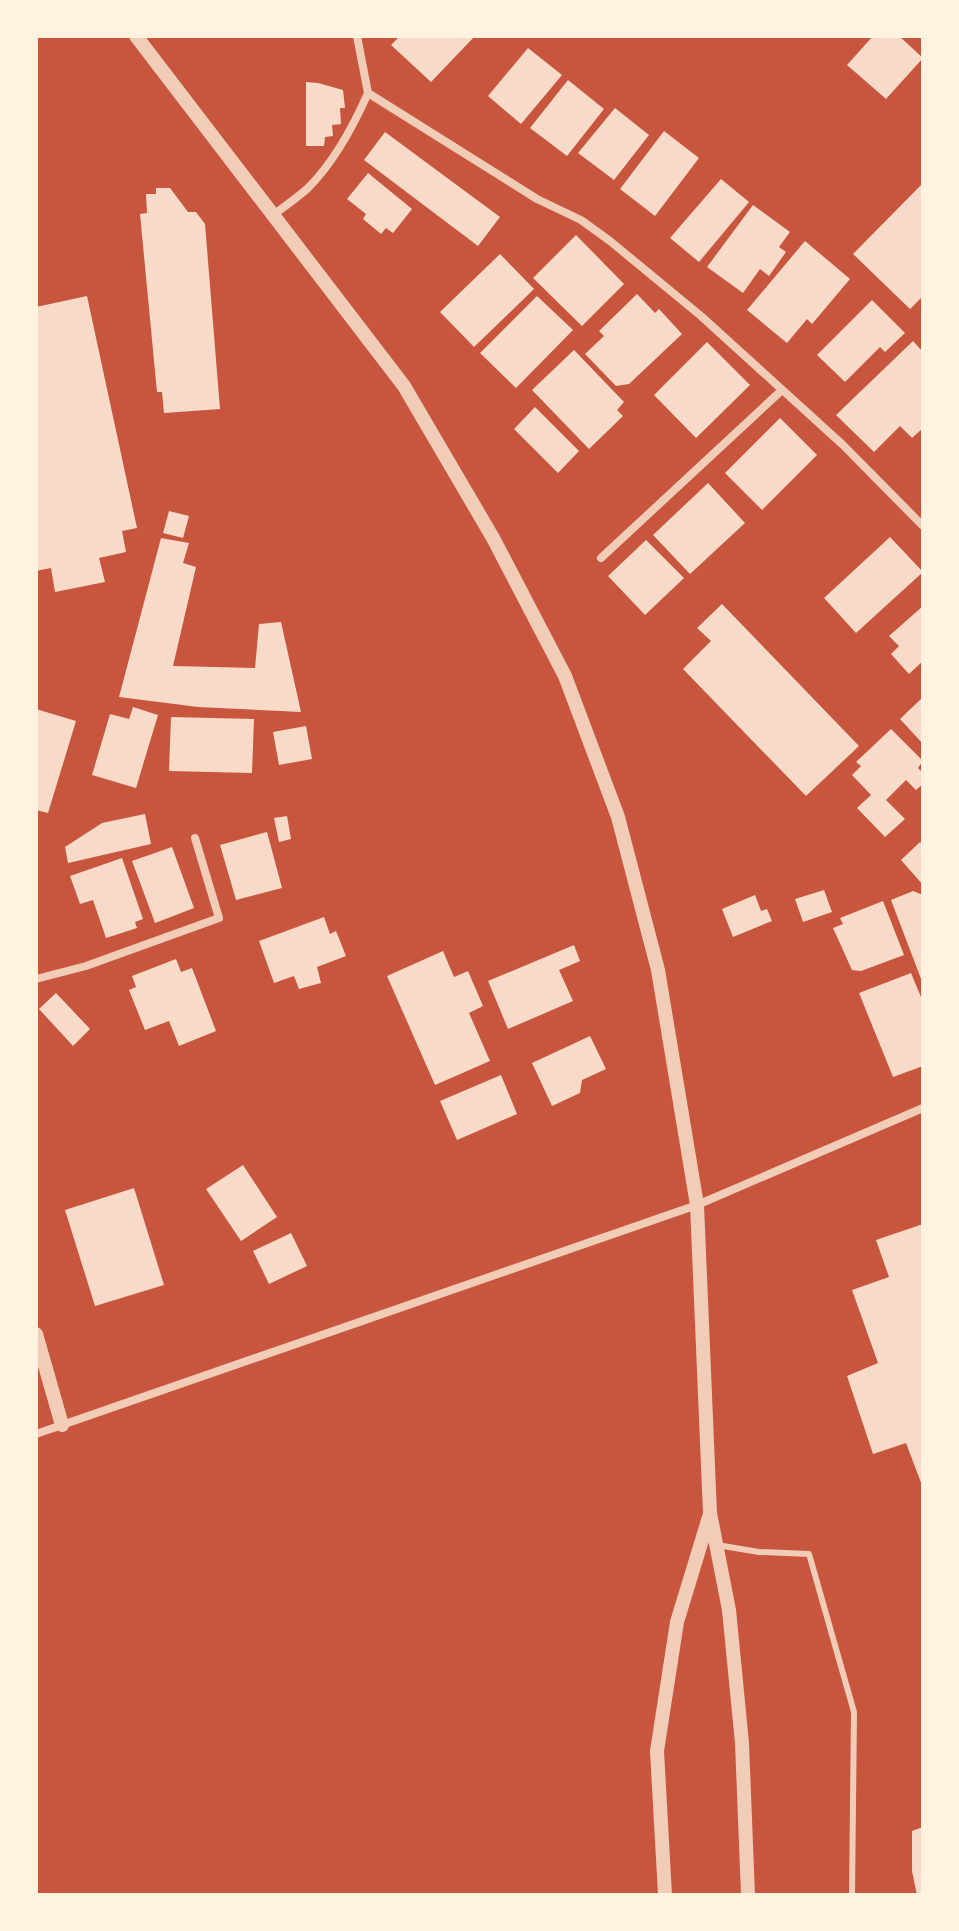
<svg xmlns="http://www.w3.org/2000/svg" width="959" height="1931" viewBox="0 0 959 1931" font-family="Manrope,sans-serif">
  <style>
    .building { fill: #f7dbc8 }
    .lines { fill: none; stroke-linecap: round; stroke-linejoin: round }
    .service { stroke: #f1ccb7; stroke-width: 6 }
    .minor { stroke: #f1ccb7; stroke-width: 8 }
    .tertiary { stroke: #f1ccb7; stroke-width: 14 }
  </style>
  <rect width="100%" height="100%" fill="#c8553d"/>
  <path class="building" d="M400,36H475L431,82L391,45Z
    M873,36H899L923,58L886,99L847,65Z
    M528,48L562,75L521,124L488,96Z
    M568,80L604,109L567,156L530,128Z
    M306,82L318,83L343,90L345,108H340L341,124L332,125L333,136L325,137L324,146H306Z
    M615,108L649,135L614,180L578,153Z
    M664,131L699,158L655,216L620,189Z
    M385,132L500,217L478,246L364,160Z
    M368,173L412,209L393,233L386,228L381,234L363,219L366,214L347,199Z
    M721,179L749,202L699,262L670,238Z
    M923,183V296L910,309L853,254Z
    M156,188H170L188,212H196L205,224L220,409L164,413L162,392H157L140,214L147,213L146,194H156Z
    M753,205L790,232L779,247L786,252L769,276L760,269L743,293L707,267Z
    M576,235L624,284L582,326L533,278Z
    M805,241L850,279L812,324L807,319L787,343L747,310Z
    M500,254L534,289L474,347L440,312Z
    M637,294L655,313L659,309L682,334L629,384L616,386L585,354L604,336L599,331Z
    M87,296L137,528L122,531L126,552L99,558L105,582L55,592L51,568L36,571V307Z
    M537,296L573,330L516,388L480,353Z
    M872,300L905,333L885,352L880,347L845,382L817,355Z
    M913,341L923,352V428L912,438L900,426L874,452L836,415Z
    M707,342L750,385L696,438L654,395Z
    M574,350L624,402L617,410L623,416L589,449L532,390Z
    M535,407L579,451L558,473L514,429Z
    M780,418L817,455L762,510L725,473Z
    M708,483L745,523L690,574L653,535Z
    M169,511L189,516L183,538L163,533Z
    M890,537L923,572L856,633L824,598Z
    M161,538L189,543L183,563L196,567L173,666L255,668L259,624L281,622L301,712L198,707L119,697Z
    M646,540L684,578L645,615L608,576Z
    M722,604L859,746L806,796L683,669L711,641L697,628Z
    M923,606V661L909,674L891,654L899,646L889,636Z
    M923,697V744L900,719Z
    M133,707L158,715L136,788L92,775L110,714L129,719Z
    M36,709L76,721L48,813L36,810Z
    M171,717L254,719L252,773L169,771Z
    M306,726L312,759L279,765L273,732Z
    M891,729L923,761L918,768L923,773V784L916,790L906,780L886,800L905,819L885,837L857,808L871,795L852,775L861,766L856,762Z
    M145,814L151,844L68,863L65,847L102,823Z
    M287,816L291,839L279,842L274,818Z
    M267,832L282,888L236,900L220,845Z
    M920,842L923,845V885L901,860Z
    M172,847L194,908L155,923L132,861Z
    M122,858L143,919L135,922L137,928L106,938L93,900L80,904L70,876Z
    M824,890L832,912L803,922L795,899Z
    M913,891L923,895V984L891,900Z
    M755,895L761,911L767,909L772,921L733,937L722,909Z
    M883,901L904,955L861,971L852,970L833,928L843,924L840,918Z
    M324,917L330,934L336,931L346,956L317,967L321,983L299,989L294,976L274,983L259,941Z
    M574,945L580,961L559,970L573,1001L508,1029L488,981Z
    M443,951L454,977L468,971L483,1006L469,1013L490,1061L435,1085L387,976Z
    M176,959L181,972L192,968L216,1031L179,1046L169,1021L145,1030L129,990L136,987L132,976Z
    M911,973L923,1002V1066L893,1077L859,993Z
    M56,993L90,1029L73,1046L39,1009Z
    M590,1036L606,1069L582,1080L580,1093L552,1106L532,1063Z
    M501,1075L517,1114L457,1140L440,1101Z
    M243,1165L277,1217L241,1241L206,1189Z
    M134,1188L164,1285L95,1306L65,1210Z
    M923,1224V1488L906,1443L873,1454L847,1376L878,1363L852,1290L889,1277L876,1240Z
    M291,1233L307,1266L269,1284L253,1251Z
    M923,1827V1895H917L912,1871V1831Z"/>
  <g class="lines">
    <path class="service" d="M717,1545L759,1552L809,1554L854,1712L852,1895"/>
    <path class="minor" d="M357,36L368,93L537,199L581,220L610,241L701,316L843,445L923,526
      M273,215C285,206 297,198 308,188C334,162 353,127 368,93
      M601,558L782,390
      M36,979L86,966L219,918L195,838
      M36,1434L697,1205L923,1108"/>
    <path class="tertiary" d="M136,36L404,386L493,538L565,676L618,817L658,970L697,1205L710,1513L729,1610L742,1743L748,1895
      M36,1334L62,1425
      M665,1895L657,1751L677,1622L709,1517"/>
  </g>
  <rect width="959" height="1931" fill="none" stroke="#fff3e0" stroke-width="76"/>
</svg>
